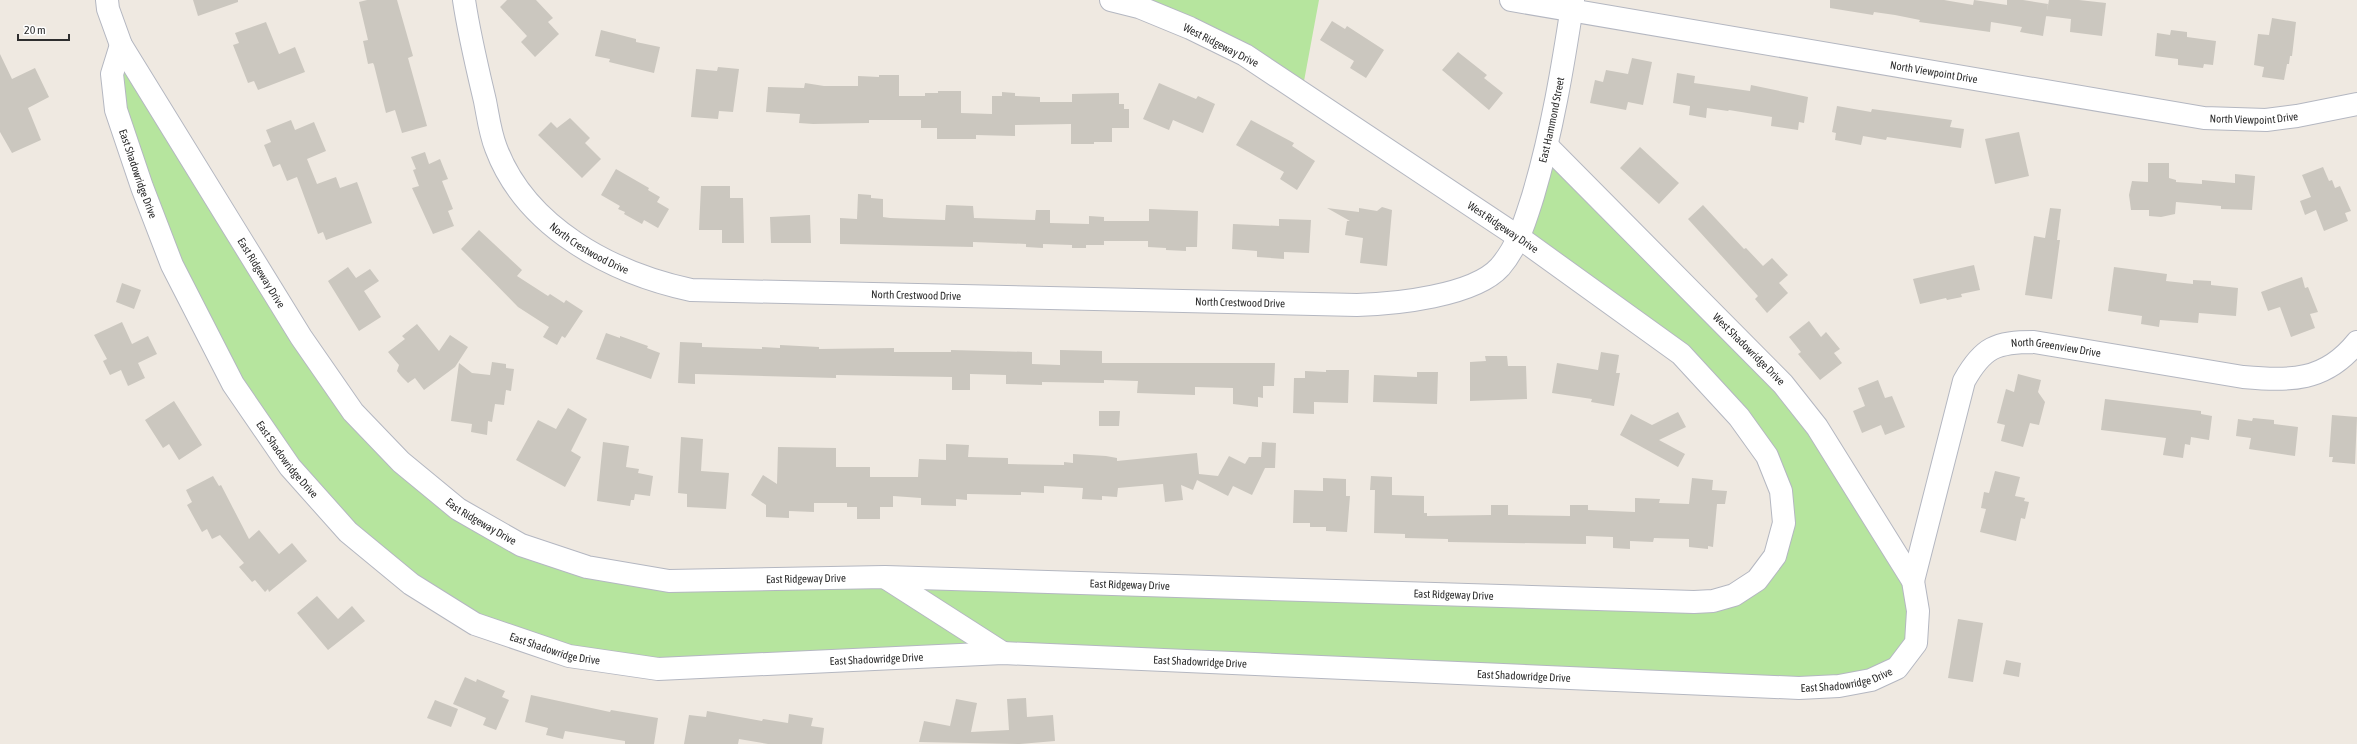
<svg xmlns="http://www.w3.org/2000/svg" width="2357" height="744" viewBox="0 0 2357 744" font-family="'Asap Condensed',sans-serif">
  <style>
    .green { fill: #b6e59e }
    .building { fill: #cbc7bf }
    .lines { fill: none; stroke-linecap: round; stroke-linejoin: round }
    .minor-casing { stroke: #b4b7c1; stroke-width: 24 }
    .minor { stroke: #fff; stroke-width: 22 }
    .labels { text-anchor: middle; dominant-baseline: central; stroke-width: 3; stroke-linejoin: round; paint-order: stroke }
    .street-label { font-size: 11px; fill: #2e2e2e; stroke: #fff }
  </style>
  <rect width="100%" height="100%" fill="#efe9e1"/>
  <path class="green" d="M1111,0H1319L1302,92Z
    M121,45L353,412L521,545L669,581L1713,601L1775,556L1781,491L1681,354L1520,238L1548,147L1783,384L1913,581L1916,643L1871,680L1003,653L658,669L475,624L348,532L233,384L116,110Z"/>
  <path class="building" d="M193,0H238V2L198,16Z
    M367,0H397L413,56L408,58L427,126L402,133L395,110L386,113L374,65L373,63L368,64L363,41L368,40L359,2Z
    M507,0H536L553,18L548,22L559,34L535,57L521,42L527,36L500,7Z
    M1830,0H1944L1973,5L1974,0L2007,5V0H2023L2048,4L2043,36L2020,32L2022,27L1991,22L1990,32L1919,22L1920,20L1895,15L1874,12L1873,15L1830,8Z
    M2049,0H2079L2106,3L2102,36L2070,32L2071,19L2046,16Z
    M2272,18L2296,22L2292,56H2290L2289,64H2287L2284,80L2262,77L2264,67L2254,65L2258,34L2269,35Z
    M1332,21L1345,29L1347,26L1384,50L1366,78L1350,68L1354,61L1320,40Z
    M266,22L279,54L295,47L305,72L258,90L254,81L248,83L233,45L239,43L235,33Z
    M601,30L636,39V42L660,47L654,73L609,62L610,59L595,56Z
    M2171,30L2187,32V37L2216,41L2213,65L2204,64L2203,68L2178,65V59L2155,56L2157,33L2170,35Z
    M1458,52L1487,75L1484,78L1503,93L1489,110L1442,70Z
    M0,54L12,79L35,68L49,97L28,108L41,140L12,153L0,132Z
    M1632,58L1652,62L1643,105L1628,102L1626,110L1590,103L1595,80L1603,82L1606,70L1628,74Z
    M718,67L739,69L733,112L719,111L718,119L691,117L696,69L717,71Z
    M1677,73L1695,76L1694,83L1750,91L1751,85L1808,97L1804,123L1799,122L1798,130L1771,126L1772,117L1729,110L1728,111L1707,108L1706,118L1689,115L1690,106L1673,103Z
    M879,75H899V96H925V93H938V91H961V113L992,114V96H1002V92L1015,93V96L1040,97V102H1072V94L1119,93V104H1124V109H1129V128H1112V142H1094V144H1071V124L1015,125V136L976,135V139H937V128H921V120H869V123L813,124L799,123L800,114L766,112L768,87L804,88L805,83L824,86H858V76L879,77Z
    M1159,83L1196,99L1198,96L1215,104L1203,133L1173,120L1169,130L1143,119Z
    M1837,106L1871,112L1872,109L1952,120L1950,127L1964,129L1961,148L1887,137L1886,140L1863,136L1861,145L1835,140L1836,133L1832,132Z
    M570,118L590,138L585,143L601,159L582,178L538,135L551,122L557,128Z
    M291,120L295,130L314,122L326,151L307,159L317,184L336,177L340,188L357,182L372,223L326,240L323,232L318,234L297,177L287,181L280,164L273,167L264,145L271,142L266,130Z
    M1251,120L1294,143L1292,146L1315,161L1297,190L1280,179L1284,172L1236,145Z
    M2019,132L2029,176L1995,184L1985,139Z
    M1640,147L1679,183L1659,204L1620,168Z
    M425,152L429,164L440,159L448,179L442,181L453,209L448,211L454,226L433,234L412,188L419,186L413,170L416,169L411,157Z
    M2148,163H2169V178L2176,180V182L2202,184V180L2235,183V174L2255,176L2252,210L2221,209V206L2176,202L2175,214L2161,217L2149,216V210H2131L2129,195L2132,181L2148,182Z
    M2323,167L2329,181L2332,180L2335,188L2340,186L2351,211L2345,213L2348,221L2324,231L2316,210L2305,215L2300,201L2311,197L2302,175Z
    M616,169L649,188L648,190L660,197L657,202L669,209L658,228L644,220L642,224L624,214L625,212L618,209L620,206L601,195Z
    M701,186H730V198H743L744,243H722V230H699Z
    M858,194L871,195V198L883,199V217L890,218L945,220L946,205L973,206L974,218L1035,220L1036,210H1050V223L1089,224V216L1104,217V221H1149V209L1198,211L1197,247H1186V251L1166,250V248L1148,247V241H1104V245H1086V248H1072V245L1043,244V248L1026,247V244L973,242V247L840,244V218L857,219Z
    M1703,205L1744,249L1746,248L1763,266L1772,258L1788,275L1779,283L1788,293L1767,313L1755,299L1758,296L1688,219Z
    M1382,207L1392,210L1387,266L1360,263L1363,238L1345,235L1347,221H1350L1327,208L1359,212V208L1377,211Z
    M2050,208L2061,209L2057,240H2060L2052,299L2025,295L2034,236L2045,238Z
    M810,215L811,243H771L770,217Z
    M1279,219L1311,220L1309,253L1284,252V259L1257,257V251L1232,249L1233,224L1279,226Z
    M479,230L522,270L517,276L548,296L550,294L564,303L566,300L583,311L565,338L562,336L557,345L543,337L549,327L518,307L461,249Z
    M1974,265L1980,290L1961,294L1962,297L1947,300L1946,298L1920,304L1913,279Z
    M348,267L356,278L370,269L379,281L364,291L381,317L359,331L328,281Z
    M2114,267L2167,274L2166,281L2193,284V280L2211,281V285L2238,288L2236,316L2199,313L2198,323L2160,320L2159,327L2141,324L2142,316L2108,311Z
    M2302,277L2305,288L2308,287L2318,312L2310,314L2315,328L2291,337L2280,307L2268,311L2261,292Z
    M122,283L141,290L134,309L116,302Z
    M1809,321L1821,337L1826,332L1840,349L1834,353L1842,363L1820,380L1798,354L1801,352L1789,337Z
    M122,322L132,344L148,336L157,354L138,363L145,378L128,386L121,370L110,375L103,361L107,359L94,335Z
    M417,324L439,351L450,335L468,347L455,367L424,390L415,378L408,383L401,376L397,371L399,365L388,352L405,339L402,336Z
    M606,333L620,338V336L648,346L647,348L660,353L651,379L596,359Z
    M680,342L702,343V347L762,349V347L780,348V345L819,347V349L894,348V352H951V350L1032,352V364L1060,365V350L1102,351V363H1275L1274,386H1263V398L1258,397V407L1233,404V388L1195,387V395L1137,393L1138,381L1104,380V383L1042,382V385L1006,384V375L970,374V390H952V377L836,375V378L695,374V384L678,383Z
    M1601,352L1619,355L1616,373H1620L1614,406L1591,402L1592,399L1552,393L1557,363L1598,370Z
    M1485,356H1507L1508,366H1526L1527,399L1470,401V362L1486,361Z
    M492,362L506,364V368L514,369L511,391L506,390L504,405L495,404L492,422L488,421L487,435L471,432L472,424L451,421L459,363L472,373L490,375Z
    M1326,370H1349L1348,403L1314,402V414L1293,413L1294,378H1305V371L1326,372Z
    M1417,372H1438L1437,404L1373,402L1374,375L1417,377Z
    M2018,374L2041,380L2038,392L2045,402L2039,425L2030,423L2023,447L2001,441L2005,425L1997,423L2006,389L2014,392Z
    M1878,380L1885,398L1892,396L1905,427L1885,435L1881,425L1862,433L1853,411L1865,406L1858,388Z
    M2105,399L2201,411V414L2212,416L2209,440L2191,437L2190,445L2185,444L2183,458L2163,455L2166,438L2101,430Z
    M174,401L202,445L179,460L169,444L163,448L145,420Z
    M568,408L587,419L571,451L581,457L565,487L516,460L538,420L556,429Z
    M1099,411H1120L1119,426H1099Z
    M1678,412L1686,427L1659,440L1685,454L1678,467L1620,435L1631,414L1652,425Z
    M2332,415L2357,417L2355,464L2332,462L2333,457H2329Z
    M2253,418L2274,420V424L2298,427L2295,456L2249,449L2251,438L2236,436L2238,419L2252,421Z
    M681,437L703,439L701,471L729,473L726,509L687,507V494L678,493Z
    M603,442L629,446L626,467L639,469L638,473L653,476L650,496L635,494L634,500H631L630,506L597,501Z
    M1262,442L1276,443L1275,468H1265L1252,495L1233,486L1228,496L1197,480L1193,490L1181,485L1183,500L1165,502L1163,484L1118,488L1117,497L1102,496V500L1082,499L1083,488L1044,486V493L1021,492V495L967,494V500L956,499V506L921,505V498L893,496V507H880V519H857V507H847V503H814V512L789,511V518L766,517V505L751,495L763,475L777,484L778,447L836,448V467H870V477H918L919,459L946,460V444L969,445L968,457L1008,458V464L1064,465V462L1073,463V454L1106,456L1117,458V461L1197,453L1199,474L1218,476L1229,456L1245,464L1249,457H1261Z
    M1995,471L2020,477L2015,496L2025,498L2024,501L2029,502L2025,519L2021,518L2016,541L1980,532L1986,509L1981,508L1984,492L1989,493Z
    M213,476L219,486L221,485L249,539L259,530L279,554L292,543L307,561L269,592L268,589L265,592L255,580L252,582L239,567L244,563L220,535L212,539L207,529L202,532L187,505L192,502L186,490Z
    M1371,476L1392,477V495L1424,496V513H1427V516L1491,515V505H1508V515L1570,516V505H1588V510L1635,512V498L1660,499L1659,503L1689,504L1692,478L1713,480L1712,490L1727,491L1725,504H1717L1713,547L1708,546V549L1689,547V539L1654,538L1653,542L1630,541V549L1613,548V537L1586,536V544L1448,542V539L1405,538V534L1374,533L1375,490H1370Z
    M1323,478L1346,479V496H1350L1347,532L1326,531V527H1310V523H1293L1294,490L1323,491Z
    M317,596L338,619L352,606L365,621L328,650L297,613Z
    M1958,619L1983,623L1973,682L1948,678Z
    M2006,660L2021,663L2019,677L2003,674Z
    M465,677L476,682L477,679L505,691L502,697L509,700L496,730L483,725L486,718L453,704Z
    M531,695L610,712L611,710L658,718L654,744H625V741L565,731L563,739L546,735L548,728L525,722Z
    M1026,698L1027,717L1053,715L1055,741L1020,744L919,742L924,721L950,726L956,699L977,703L971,732L1009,730L1007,699Z
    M435,700L458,709L451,727L427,718Z
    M707,711L762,721L763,719L788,723L789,714L813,718L811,726L824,728L822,744H768L739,739L738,744H684L689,715L706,717Z"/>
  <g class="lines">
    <g class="minor-casing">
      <g id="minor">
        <path id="s1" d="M107,0L108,9L121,45L301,337L353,412L401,462L458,509L521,545L587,567L669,581L885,577L1694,602L1713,601L1734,595L1757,580L1775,556L1784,523L1781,491L1767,456L1739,417L1681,354L1520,238L1245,55L1190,28L1139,7L1111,0"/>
        <path id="s2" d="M464,0C469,34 477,67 485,101C488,116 490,133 496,148C526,228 612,273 691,290L1357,305C1395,304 1474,296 1500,267C1518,246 1525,221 1533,196C1552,132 1563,66 1573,0"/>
        <path id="s3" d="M1511,0L2204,118L2266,120L2297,116L2357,104"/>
        <path id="s4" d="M121,45L112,74L116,110L142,187L172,265L233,384L290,467L348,532L411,584L475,624L569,656L658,669L1003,653L1799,688L1839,686L1871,680L1897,668L1916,643L1918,611L1913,581L1817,427L1783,384L1548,147"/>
        <path d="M886,578L1003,653"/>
        <path id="s5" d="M1913,581L1964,381C1983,347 1996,342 2034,342L2243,377C2290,381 2325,382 2357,342"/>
      </g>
    </g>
    <use href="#minor" class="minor"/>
  </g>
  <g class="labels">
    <g class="street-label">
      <text transform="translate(1221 45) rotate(27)">West Ridgeway Drive</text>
      <text stroke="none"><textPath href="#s3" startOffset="429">North Viewpoint Drive</textPath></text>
      <text stroke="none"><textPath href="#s3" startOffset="753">North Viewpoint Drive</textPath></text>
      <text stroke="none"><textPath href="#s2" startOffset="1377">East Hammond Street</textPath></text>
      <text stroke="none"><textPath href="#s4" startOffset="134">East Shadowridge Drive</textPath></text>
      <text transform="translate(1503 227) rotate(34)">West Ridgeway Drive</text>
      <text stroke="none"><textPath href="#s2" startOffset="292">North Crestwood Drive</textPath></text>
      <text stroke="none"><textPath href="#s1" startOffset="315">East Ridgeway Drive</textPath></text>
      <text stroke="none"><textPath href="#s2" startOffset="628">North Crestwood Drive</textPath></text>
      <text stroke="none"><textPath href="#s2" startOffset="952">North Crestwood Drive</textPath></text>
      <text transform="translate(1749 349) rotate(45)">West Shadowridge Drive</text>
      <text stroke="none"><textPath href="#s5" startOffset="315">North Greenview Drive</textPath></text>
      <text stroke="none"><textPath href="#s4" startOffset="458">East Shadowridge Drive</textPath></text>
      <text stroke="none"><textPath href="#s1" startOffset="651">East Ridgeway Drive</textPath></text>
      <text stroke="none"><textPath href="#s1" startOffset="987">East Ridgeway Drive</textPath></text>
      <text stroke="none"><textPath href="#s1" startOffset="1311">East Ridgeway Drive</textPath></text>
      <text stroke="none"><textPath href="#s1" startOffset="1635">East Ridgeway Drive</textPath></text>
      <text stroke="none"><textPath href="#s4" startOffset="794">East Shadowridge Drive</textPath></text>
      <text stroke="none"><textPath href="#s4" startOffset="1118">East Shadowridge Drive</textPath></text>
      <text stroke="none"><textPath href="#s4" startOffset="1442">East Shadowridge Drive</textPath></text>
      <text stroke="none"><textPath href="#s4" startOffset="1766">East Shadowridge Drive</textPath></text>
      <text stroke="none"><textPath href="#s4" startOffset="2090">East Shadowridge Drive</textPath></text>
    </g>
  </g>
  <path d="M18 34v6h51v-6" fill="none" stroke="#2e2e2e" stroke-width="2"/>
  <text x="24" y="34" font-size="12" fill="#2e2e2e" stroke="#ffffff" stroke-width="3" paint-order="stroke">20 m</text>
</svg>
